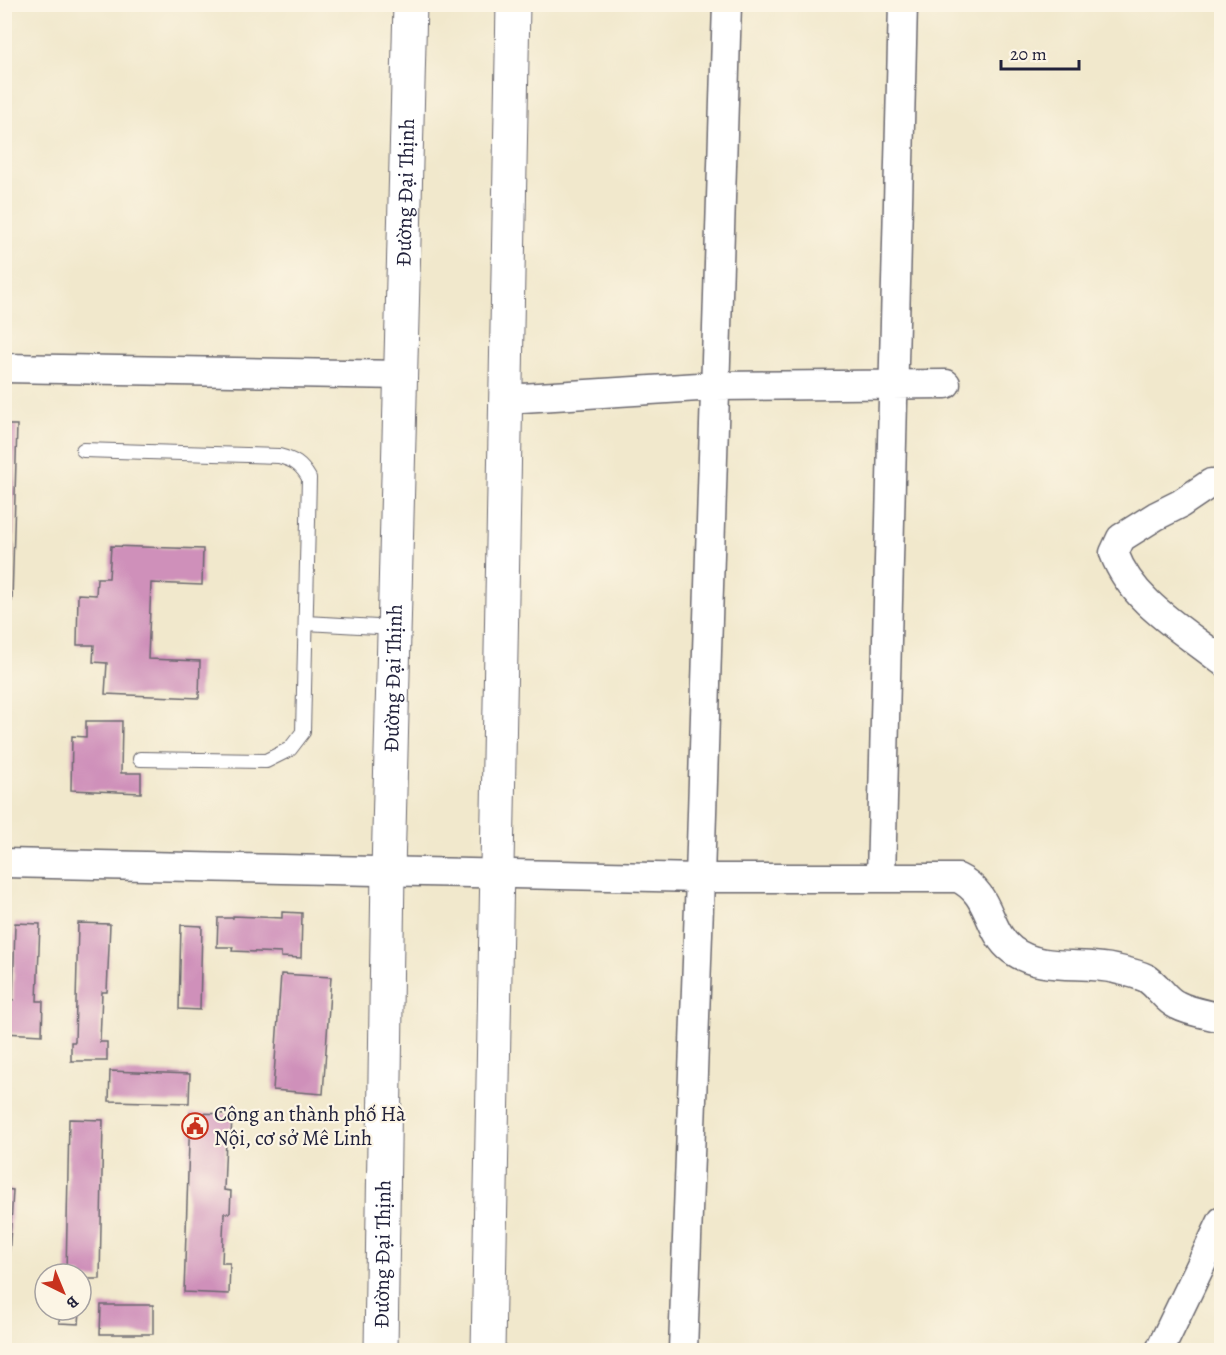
<svg xmlns="http://www.w3.org/2000/svg" width="1226" height="1355" viewBox="0 0 1226 1355" font-family="Alegreya,serif">
  <style>
    .building { fill: #cf90ba }
    .lines { fill: none; stroke-linecap: round; stroke-linejoin: round }
    .service-casing { stroke: #6a676e; stroke-width: 16 }
    .minor-casing { stroke: #6a676e; stroke-width: 31 }
    .tertiary-casing { stroke: #6a676e; stroke-width: 35 }
    .service { stroke: #fff; stroke-width: 14 }
    .minor { stroke: #fff; stroke-width: 28 }
    .tertiary { stroke: #fff; stroke-width: 33 }
    .labels { text-anchor: middle; dominant-baseline: central; stroke-width: 4.5; stroke-linejoin: round; paint-order: stroke }
    .street-label { font-size: 21px; fill: #22223b; stroke: #fcf5e5 }
    .poi-label { font-size: 21px; fill: #22223b; stroke: #fcf5e5; text-anchor: start }
  </style>
  <rect width="100%" height="100%" fill="#fcf5e5"/>
  <filter id="ink" filterUnits="userSpaceOnUse"><feTurbulence type="fractalNoise" baseFrequency=".0167" numOctaves="2"/><feDisplacementMap in="SourceGraphic" scale="12" xChannelSelector="R" yChannelSelector="G"/><feConvolveMatrix kernelMatrix="1 2 1 2 8 2 1 2 1" color-interpolation-filters="sRGB"/></filter>
  <filter id="wash" filterUnits="userSpaceOnUse"><feTurbulence type="fractalNoise" baseFrequency=".008" numOctaves="4" result="noise"/><feDisplacementMap in="SourceGraphic" scale="24" xChannelSelector="R" yChannelSelector="G"/><feGaussianBlur stdDeviation="1.35" result="paint"/><feColorMatrix in="noise" values="0 0 0 0 0 0 0 0 0 0 0 0 0 0 0 0 0 1.4 0 .05"/><feComposite in="paint" operator="in"/></filter>
  <g filter="url(#wash)">
    <rect width="100%" height="100%" fill="#f1e8cc"/>
    <g id="blocks">
      <path class="building" d="M4,425H17L12,601L4,600Z
        M111,546L203,549L202,585L151,583L148,659L200,661L199,698L105,694L107,663L93,662L94,645H77L78,594L96,595L97,578H109Z
        M86,721H122L121,773H141V793L71,790L72,736L86,737Z
        M282,912L302,913L301,958L281,957V953L232,951L233,947H217L218,918H233V916L282,918Z
        M15,923L40,924L37,1001H43L42,1035L4,1033V1000H13Z
        M78,923L110,924L107,992H102L100,1042H107V1061H71V1042H75Z
        M181,925L202,926L200,1010L179,1009Z
        M281,974L331,977L323,1094L273,1090Z
        M110,1071L190,1074L189,1103L109,1101Z
        M190,1113L232,1114L231,1139H226L224,1190L231,1191L230,1213H224L222,1263H230L229,1294L184,1292Z
        M69,1119L103,1120L100,1279H81V1274H66Z
        M4,1189L13,1190L8,1275H4Z
        M101,1305H153V1334H100Z
        M60,1310H80L79,1324L59,1323Z"/>
    </g>
  </g>
  <g filter="url(#ink)">
    <use href="#blocks" fill-opacity="0" stroke="#6a676e" stroke-width="1.5"/>
    <g class="lines">
      <g class="service-casing">
        <path id="service" d="M83,450L279,456C294,460 301,464 309,478L303,732L290,749L266,761L140,759
          M306,623L395,628"/>
      </g>
      <g class="minor-casing">
        <path id="minor" d="M4,368L402,375
          M506,399L715,386L946,384
          M1211,483L1180,504L1156,516L1121,538L1114,553C1132,602 1182,629 1222,661
          M4,863L700,878H958C992,894 986,930 1012,950C1041,972 1082,961 1115,969C1124,971 1138,974 1146,978C1158,985 1165,1000 1177,1005C1190,1012 1207,1014 1222,1018
          M881,878L903,4
          M683,1350L700,878L727,4
          M1160,1350L1222,1221"/>
      </g>
      <g class="tertiary-casing">
        <g id="tertiary">
          <path id="s1" d="M381,1350L388,871L410,4"/>
          <path d="M488,1350L513,4"/>
        </g>
      </g>
      <use href="#service" class="service"/>
      <use href="#minor" class="minor"/>
      <use href="#tertiary" class="tertiary"/>
    </g>
  </g>
  <defs>
    <g id="civic-ring" transform="scale(1.35)"><circle r="9.5" fill="#fcf5e5" stroke="#c8321e" stroke-width="1.5"/><path d="M-.6-6.5H3V-4.5H.6V-3L4-1V1h2V6H-6V1h2V-1L-.6-3ZM-1.2 2.5V6h2.4V2.5Z" fill="#c8321e"/></g>
  </defs>
  <g fill-rule="evenodd">
    <use href="#civic-ring" x="195" y="1126"/>
  </g>
  <g class="labels">
    <g class="street-label">
      <text stroke="none"><textPath href="#s1" startOffset="1158">Đường Đại Thịnh</textPath></text>
      <text stroke="none"><textPath href="#s1" startOffset="672">Đường Đại Thịnh</textPath></text>
      <text stroke="none"><textPath href="#s1" startOffset="96">Đường Đại Thịnh</textPath></text>
    </g>
    <g class="poi-label">
      <text x="214" y="1114">Công an thành phố Hà<tspan x="214" dy="24">Nội, cơ sở Mê Linh</tspan></text>
    </g>
  </g>
  <rect width="1226" height="1355" fill="none" stroke="#fcf5e5" stroke-width="24"/>
  <g transform="translate(63 1292) rotate(137)"><circle r="28" fill="#fcf5e5" stroke="#a5a1a1" stroke-width="1.5"/>
  <path d="M0-4.5L10 22L0 15L-10 22Z" fill="#c8321e"/>
  <text y="-9" font-size="16" font-weight="bold" text-anchor="middle" fill="#22223b">B</text>
  </g>
  <path d="M1001 60v9h78v-9" fill="none" stroke="#22223b" stroke-width="3"/>
  <text x="1010" y="60" font-size="18" fill="#22223b" stroke="#fcf5e5" stroke-width="4.5" paint-order="stroke">20 m</text>
</svg>
